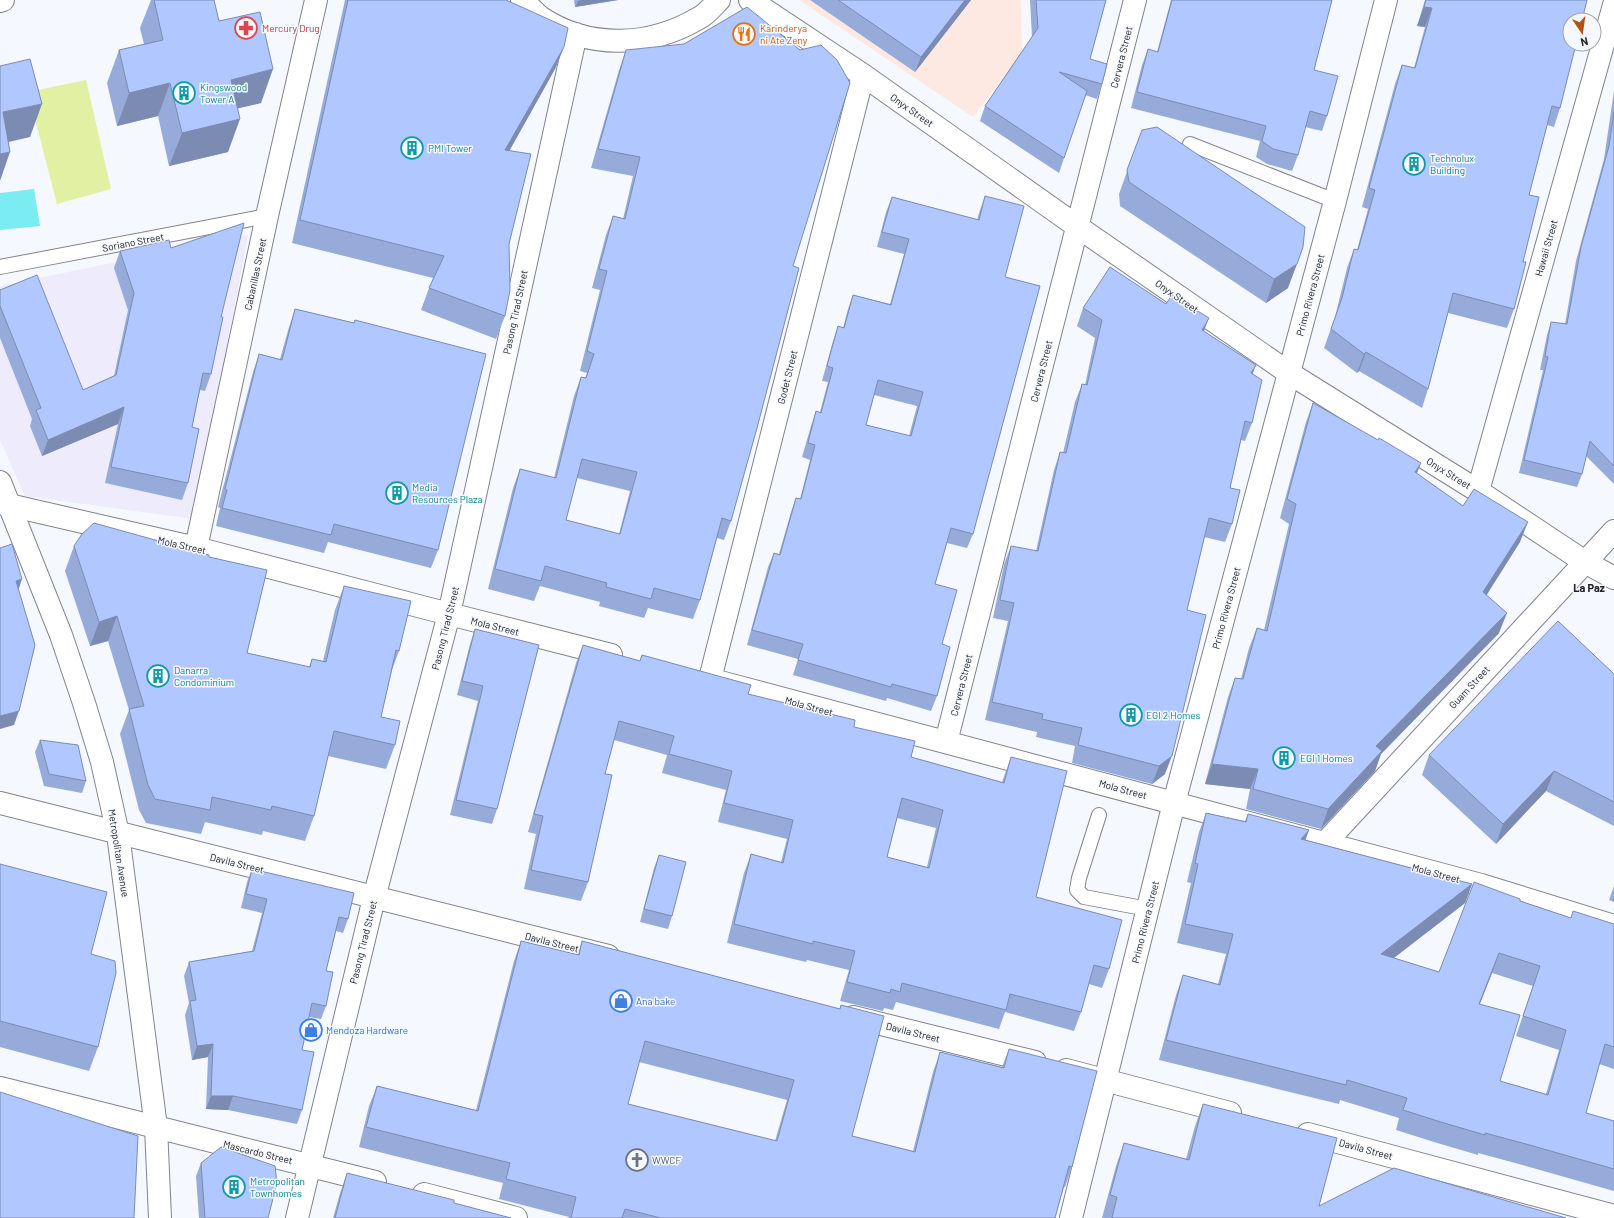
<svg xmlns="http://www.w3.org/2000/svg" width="1614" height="1218" viewBox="0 0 1614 1218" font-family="Barlow,sans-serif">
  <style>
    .commercial { fill: #eeebfd }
    .industrial { fill: #fde9e2 }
    .green { fill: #e1f0a2 }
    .water { fill: #7becf1 }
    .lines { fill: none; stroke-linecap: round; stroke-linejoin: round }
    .lane-casing { stroke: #81848b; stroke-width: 16 }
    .street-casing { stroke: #81848b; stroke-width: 24 }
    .secondary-casing { stroke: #81848b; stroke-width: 24 }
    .lane { stroke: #fff; stroke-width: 14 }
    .street { stroke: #fff; stroke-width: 22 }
    .secondary { stroke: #fff; stroke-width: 22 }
    .wall { fill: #97abdb; fill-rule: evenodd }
    .shaded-wall { fill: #7b8bb2 }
    .building { fill: #b0c7ff; stroke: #7b8bb2; fill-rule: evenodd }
    .labels { text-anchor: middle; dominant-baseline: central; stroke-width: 3; stroke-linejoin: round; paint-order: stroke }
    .health-label { font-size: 10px; fill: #be3a42; stroke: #f5f8fe; text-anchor: start }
    .food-label { font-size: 10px; fill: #c56008; stroke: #f5f8fe; text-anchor: start }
    .street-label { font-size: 10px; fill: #202224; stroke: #f5f8fe }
    .culture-label { font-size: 10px; fill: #0d838f; stroke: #f5f8fe; text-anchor: start }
    .shop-label { font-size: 10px; fill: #366cbe; stroke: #f5f8fe; text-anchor: start }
    .worship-label { font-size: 10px; fill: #5b616d; stroke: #f5f8fe; text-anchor: start }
    .neighbourhood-label { font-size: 11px; font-weight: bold; fill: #202224; stroke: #f5f8fe }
  </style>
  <rect width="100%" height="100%" fill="#f5f8fe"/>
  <path class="commercial" d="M248,235L194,519L25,496L0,440V286Z"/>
  <path class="industrial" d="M799,0H1021L1022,54L973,117Z"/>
  <path class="green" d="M86,80L111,189L57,204L28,92Z"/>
  <path class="water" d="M34,189L40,226L0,230V193Z"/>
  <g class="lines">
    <g class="lane-casing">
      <path id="lane" d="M1190,144L1335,201
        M0,267L267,216
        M1099,815L1079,878L1077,890L1084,897L1148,909"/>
    </g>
    <g class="street-casing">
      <path id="street" d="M522,0C528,5 534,12 540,17C589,50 650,47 699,18C707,14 713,6 719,0
        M750,0L863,75L1078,227L1289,373L1478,491L1585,562L1614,578
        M1478,491L1614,5
        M0,503L196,548L449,614L611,655
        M196,548L267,216L316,0
        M710,679L863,75
        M720,682L1481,885L1614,926
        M946,742L1135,0
        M0,803L608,956
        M1325,843L1614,531
        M853,1017L1035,1062
        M1066,1070L1230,1113
        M0,1088L375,1182
        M1308,1134L1614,1216
        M424,1194L516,1218
        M297,1218L374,898L449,614L576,34
        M1071,1218L1174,803L1335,201L1386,0"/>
    </g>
    <g class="secondary-casing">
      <path id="secondary" d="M0,1L3,0
        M0,482L61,635L84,703L102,762L118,834L156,1127L160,1218"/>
    </g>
    <use href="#lane" class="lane"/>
    <use href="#street" class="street"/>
    <use href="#secondary" class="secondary"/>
  </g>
  <path class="wall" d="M151,0H214L219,21L261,103L238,108L228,152L169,166L158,116L117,126L107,83L119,50L144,44L140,28Z
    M345,0H507L564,47L555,69L509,151V244L505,316L496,339L421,310L429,288L433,278L292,243Z
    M574,0H618L575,7Z
    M810,0H971L915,72Z
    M1030,0H1106L1090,59L1102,84L1097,99L1085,95L1059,173L980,121L985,106L1032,37Z
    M1171,0H1332L1314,70L1327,116L1322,131L1305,127L1298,155L1292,171L1267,164L1256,157L1260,141L1131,108L1142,65L1148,49L1157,52Z
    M1425,0H1587L1560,108L1554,127L1547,125L1529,195L1523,262L1514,309L1507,328L1448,313L1428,389L1422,408L1359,371L1357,373L1324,348L1335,317L1347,268L1354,249L1357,250L1368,209L1362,207L1395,84L1402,65L1414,68L1425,27L1417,26Z
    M626,50L793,266L731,521L724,540L717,538L700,600L693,619L648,608L644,618L599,606L600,602L540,586L534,601L488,589L513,488L520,469L554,478L574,396L581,377L585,378L587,373L580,371L600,290L592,288L606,235L613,216L623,219L633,176L591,168L619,70ZM577,478L630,491L619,534L566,520Z
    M1614,91V484L1586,456L1582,474L1577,487L1519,473L1543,370H1540L1547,335L1551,322L1565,324L1576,261L1604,159Z
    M1142,130L1288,288L1266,303L1120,206L1119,194Z
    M985,196L1005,277L973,534L967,548L947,543L935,584L942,644L937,696L931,711L887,698L886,701L793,675L798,659L747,645L768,567L774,553L779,554L791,512L796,498L800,499L810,460L802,457L811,426L816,411L820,412L828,382L822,381L833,341L838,326L843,328L848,309L853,295L890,304L904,254L877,247L886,212L892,197L977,220L980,210ZM874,395L917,406L909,436L866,425Z
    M171,248L221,317L211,374L205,391L200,390L192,427L188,483L182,500L105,483L118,424L42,456L30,426L32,419L0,338V290L83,390L114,376L128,310L114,268L120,251Z
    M1083,308L1204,331L1253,374L1252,423L1245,441L1241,440L1230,488L1232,524L1225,542L1204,537L1187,610L1165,774L1152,784L1072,763L1075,746L1036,737L1037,732L985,720L1008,621L993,618L1004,564L1011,546L1036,551L1054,470L1060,452L1063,453L1075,402L1082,384L1085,385L1095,338L1077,326Z
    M295,309L354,323L355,320L438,550L431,568L328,542L324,553L216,526L220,508L218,507L253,372L259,354L280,359L289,327Z
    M1313,403L1463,506L1520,542L1486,595L1499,633L1381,754L1375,771L1321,829L1246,809L1250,789L1205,784L1228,697L1235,678L1241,679L1249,648L1257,628L1264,630L1289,524L1280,518L1306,422Z
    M74,546L209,557L247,653L309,667L312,659L323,661L335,610L344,586L399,651L392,670L381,717L395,745L386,769L328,756L314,816L305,841L263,831L262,835L205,822L201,834L146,823L139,810L120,734L129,710L108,641L90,646L65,571Z
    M475,629L539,645L497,809L492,824L450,815L478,701L457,695L470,644Z
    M583,645L640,661L642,655L748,694L854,727L911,757L1002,782L1011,757L1036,897L1109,969L1102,988L1089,984L1081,1012L1074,1031L1005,1012L999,1029L896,1002L893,1010L884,1008L883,1011L840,1001L849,970L807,960L806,962L727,943L744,873L751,854L781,862L787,839L718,822L726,790L662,773L667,755L614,740L605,774L588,882L581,901L524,889L536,834L528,832L576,663ZM897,818L936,828L927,867L887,857Z
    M1614,674V826L1546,791L1496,844L1422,775L1429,755Z
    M40,740L86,781L82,793L44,786L35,752Z
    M1206,813L1245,821L1248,814L1306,840L1472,884L1465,903L1394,958L1439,972L1520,901L1570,918L1614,924V1069L1599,1064L1586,1113L1614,1121V1191L1519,1164L1478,1153V1155L1434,1142L1396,1130L1399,1118L1340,1100L1339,1104L1159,1060L1176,995L1183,975L1218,984L1226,954L1177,943L1191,883L1187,882L1199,832ZM1492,973L1533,986L1516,1036L1559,1050L1546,1094L1500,1081L1480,1004Z
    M659,855L672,916L668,929L640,922L654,868Z
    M0,864L91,954L98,1047L89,1071L0,1047Z
    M252,869L348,919L343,933L336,931L326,971V1006L321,1019L309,1017L302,1050V1110L297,1124L228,1110L206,1109L208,1057L192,1060L185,1015L189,1003L184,976L189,962L252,951L262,913L241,908L247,882Z
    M1614,886V902L1609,900Z
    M521,941L577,955L582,941L840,1009L841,1005L852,1136L913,1151L933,1072L940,1052L1002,1067L1009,1049L1072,1167L1065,1187H1064L1055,1218H568L569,1217L499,1199L503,1183L359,1147L369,1106L377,1086L476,1110L514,961ZM639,1062L787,1100L775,1141L628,1104Z
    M1203,1104L1319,1206L1566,1218H1102L1116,1166L1124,1143L1186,1159L1195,1126Z
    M201,1163L268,1218H199L196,1176Z
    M347,1173L454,1203L511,1218H333L340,1193Z"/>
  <path class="shaded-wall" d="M582,0H618L575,7L578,1Z
    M965,0H971L915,72L921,57Z
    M1424,7L1432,8L1425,27L1417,26Z
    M564,47L555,69L497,173L505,150Z
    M273,69L261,103L218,113L231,80Z
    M170,83L158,116L117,126L129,93Z
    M42,104L30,137L0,144L3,112Z
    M240,119L228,152L169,166L182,133Z
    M10,152L0,181V154Z
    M1297,264L1288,288L1266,303L1274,279Z
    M1209,318L1202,336V330Z
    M1366,352L1359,371L1357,373L1364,354Z
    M1256,365L1249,383L1251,373Z
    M124,407L118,424L42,456L48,440Z
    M1421,463L1413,483L1415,472Z
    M1528,522L1520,542L1476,612L1483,592Z
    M22,579L17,594L16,581Z
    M1507,613L1499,633L1381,754L1375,771L1321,829L1328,809L1376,746Z
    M117,616L108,641L90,646L99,622Z
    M19,711L14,725L0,729V716Z
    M1172,756L1165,774L1152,784L1159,766Z
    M1212,764L1258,769L1250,789L1205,784Z
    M1554,771L1546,791L1496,844L1503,824Z
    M1309,830L1302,850L1301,839Z
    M1472,884L1465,903L1374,973L1381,954Z
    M1499,953L1492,973L1472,1023L1479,1004Z
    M213,1044L208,1057L192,1060L197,1046Z
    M211,1096H233L228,1110L206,1109Z"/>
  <path class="building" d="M154,0H214L219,21L260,12L273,69L231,80L240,119L182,133L170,83L129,93L119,50L163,40Z
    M348,0H506L568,28L564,47L505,150L531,154L509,244L510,290L505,316L429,288L444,256L300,220Z
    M838,0H965L921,57Z
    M1036,0H1106L1090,59L1107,64L1102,84L1059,72L1087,91L1064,158L985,106L1038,28Z
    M1172,0H1332L1314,70L1338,76L1327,116L1310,111L1298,155L1273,149L1262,141L1266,126L1137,92L1148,49L1158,52Z
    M1426,0H1587L1582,20H1570V44H1576L1560,108L1552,106L1529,195L1539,197L1523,262H1526L1514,309L1453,293L1428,389L1366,352L1364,354L1331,329L1342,298L1354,249L1358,250L1375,190L1369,188L1402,65L1415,68L1432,8L1424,7Z
    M747,7L800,50L821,45L837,60L850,83L793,266L799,268L757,428L731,521L722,518L700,600L654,588L651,599L606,587L607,583L545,566L541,581L495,569L520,469L556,478L581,377L586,378L594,354L587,351L607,271L599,269L613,216L625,219L640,157L598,149L626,50L684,44ZM582,459L637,472L620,534L566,520Z
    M30,59L42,104L3,112L10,152L0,154V66Z
    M1614,112V466L1590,441L1582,474L1524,460L1548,357L1545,356L1551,322L1567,324L1581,247L1609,146Z
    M1157,127L1305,227L1303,247L1297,264L1274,279L1129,182L1127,170L1142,130Z
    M985,196L1024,206L1005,277L1040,286L973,534L951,528L935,584L957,590L942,644L950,647L937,696L892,684L891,687L798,660L803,644L752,630L774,553L780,555L796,498L801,499L815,445L808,443L816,411L821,413L833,368L827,366L838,326L844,328L853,295L891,305L909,239L882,232L892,197L979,220ZM878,380L923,392L911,436L866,425Z
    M244,223L221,317H223L211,374L203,373L192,427L199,429L188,483L111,467L124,407L48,440L36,410L41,408L0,306V290L37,275L83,390L116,375L134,293L120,251L169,240L171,248Z
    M1110,267L1166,304L1172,295L1209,318L1202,330L1256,365L1251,373L1262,380L1252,423L1245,421L1230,488L1240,490L1232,524L1209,518L1187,610L1206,615L1172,756L1159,766L1078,745L1082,728L1042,719L1043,714L992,702L1014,603L1000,600L1011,546L1038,551L1060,452L1066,453L1082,384L1087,385L1102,320L1083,308Z
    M295,309L354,323L355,320L486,354L438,550L334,524L331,535L222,508L227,490L225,489L259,354L282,360Z
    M1313,403L1378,440L1379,438L1421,463L1415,472L1463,506L1474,489L1528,522L1483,592L1507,613L1376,746L1382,751L1328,809L1253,789L1258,769L1212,764L1235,678L1243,679L1257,628L1267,631L1296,504L1287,499Z
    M94,523L209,555V557L267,570L247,653L310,667L312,659L326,662L344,586L411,601L399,651L396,650L381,717L400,721L395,745L334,731L314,816L272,806L271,810L212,797L210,810L155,799L148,785L129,709L144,706L117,616L99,622L74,546L82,534Z
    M12,544L22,579L16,581L35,645L19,711L0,716V548Z
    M1558,621L1614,674V802L1554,771L1503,824L1429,755Z
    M475,629L539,645L497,809L456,800L483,686L462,681Z
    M583,645L640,661L642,655L751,685L748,694L855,720L854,727L915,741L911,757L1004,783L1011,757L1067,771L1036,897L1122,920L1109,969L1094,965L1081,1012L1010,994L1006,1010L902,983L900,992L891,989L890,993L847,982L855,951L813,941V944L734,924L751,854L783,863L793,820L724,803L732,771L669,754L674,736L619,721L605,774L612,775L588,882L531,870L543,816L534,814ZM902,798L943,810L929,868L887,857Z
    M40,740L78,745L86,781L49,774Z
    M1206,813L1246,822L1248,814L1309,830L1301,839L1472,884L1381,954L1439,972L1474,882L1520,899V901L1571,918L1573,911L1614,924V1047L1605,1044L1586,1113L1614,1121V1169L1526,1144L1485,1133V1135L1441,1122L1403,1110L1407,1098L1347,1080L1346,1085L1166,1040L1183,975L1220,985L1233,934L1185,924L1198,864L1195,863ZM1499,953L1540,966L1523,1016L1566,1030L1548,1095L1500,1081L1520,1015L1479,1004Z
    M659,855L686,862L672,916L644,909Z
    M0,864L107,892L91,954L115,961L116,973L98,1047L0,1021Z
    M252,869L354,893L348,919L339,917L326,971L333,972L326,1006L312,1003L302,1050L314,1052L302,1110L233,1096H211L213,1044L197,1046L190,1001L196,1000L189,962L254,951L267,899L246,894Z
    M521,941L579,955L582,941L840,1009L841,1005L884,1016L852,1136L915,1152L940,1052L1004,1068L1009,1049L1097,1071L1072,1167L1069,1166L1055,1218H661L625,1209L622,1218H571L576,1197L506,1179L510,1163L366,1127L377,1086L478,1111ZM645,1041L794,1080L777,1141L628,1104Z
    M0,1092L138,1136L134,1218H0Z
    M1203,1104L1337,1138L1319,1206L1394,1168L1566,1218H1112L1117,1197L1110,1195L1124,1143L1189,1160Z
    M221,1147L275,1166L277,1183L268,1218H205L201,1163Z
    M347,1173L454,1200V1203L511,1218H335Z"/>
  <defs>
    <g id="pharmacy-ring" transform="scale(1.15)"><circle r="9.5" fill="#f5f8fe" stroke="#e0444e" stroke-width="1.5"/><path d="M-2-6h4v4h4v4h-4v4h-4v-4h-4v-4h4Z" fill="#e0444e"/></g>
    <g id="restaurant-ring" transform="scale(1.15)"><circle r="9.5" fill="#f5f8fe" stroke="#e8710a" stroke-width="1.5"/><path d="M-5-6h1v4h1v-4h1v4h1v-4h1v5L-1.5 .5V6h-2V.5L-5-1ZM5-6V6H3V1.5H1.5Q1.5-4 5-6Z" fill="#e8710a"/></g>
    <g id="building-ring" transform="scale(1.15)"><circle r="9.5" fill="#f5f8fe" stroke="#0f9aa8" stroke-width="1.5"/><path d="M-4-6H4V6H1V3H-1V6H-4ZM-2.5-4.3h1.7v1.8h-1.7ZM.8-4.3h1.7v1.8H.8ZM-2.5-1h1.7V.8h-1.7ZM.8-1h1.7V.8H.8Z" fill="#0f9aa8"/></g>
    <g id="shop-ring" transform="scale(1.15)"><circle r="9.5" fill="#f5f8fe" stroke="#3f7fe0" stroke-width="1.5"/><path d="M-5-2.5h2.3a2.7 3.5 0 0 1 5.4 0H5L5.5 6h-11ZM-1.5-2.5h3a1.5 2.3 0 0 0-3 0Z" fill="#3f7fe0"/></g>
    <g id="church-ring" transform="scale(1.15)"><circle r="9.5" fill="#f5f8fe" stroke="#6b7280" stroke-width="1.5"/><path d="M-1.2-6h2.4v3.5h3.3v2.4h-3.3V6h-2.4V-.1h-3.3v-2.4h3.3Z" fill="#6b7280"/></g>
  </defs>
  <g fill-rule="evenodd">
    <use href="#pharmacy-ring" x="246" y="28"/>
    <use href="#restaurant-ring" x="744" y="34"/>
    <use href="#building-ring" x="184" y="93"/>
    <use href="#building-ring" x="412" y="148"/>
    <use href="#building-ring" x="1414" y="164"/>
    <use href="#building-ring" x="397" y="493"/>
    <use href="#building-ring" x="158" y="676"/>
    <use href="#building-ring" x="1131" y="715"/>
    <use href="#building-ring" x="1284" y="758"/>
    <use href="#shop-ring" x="621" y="1001"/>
    <use href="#shop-ring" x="311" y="1030"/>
    <use href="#church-ring" x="637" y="1160"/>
    <use href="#building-ring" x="234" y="1187"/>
  </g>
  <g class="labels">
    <g class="health-label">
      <text x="262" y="28">Mercury Drug</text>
    </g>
    <g class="food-label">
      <text x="760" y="28">Karinderya<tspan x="760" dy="12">ni Ate Zeny</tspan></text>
    </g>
    <g class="street-label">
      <text transform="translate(1121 57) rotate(-76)">Cervera Street</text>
      <text transform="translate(912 110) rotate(35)">Onyx Street</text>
      <text transform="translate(133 242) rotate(-11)">Soriano Street</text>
      <text transform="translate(1546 248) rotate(-74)">Hawaii Street</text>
      <text transform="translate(255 274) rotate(-78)">Cabanillas Street</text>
      <text transform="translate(1310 295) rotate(-75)">Primo Rivera Street</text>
      <text transform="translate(1177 296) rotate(35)">Onyx Street</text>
      <text transform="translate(515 312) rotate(-78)">Pasong Tirad Street</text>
      <text transform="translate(1041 371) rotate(-76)">Cervera Street</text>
      <text transform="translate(787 377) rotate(-76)">Godet Street</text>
      <text transform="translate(1449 473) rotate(32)">Onyx Street</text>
      <text transform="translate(182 545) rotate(13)">Mola Street</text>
      <text transform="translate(1226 608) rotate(-75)">Primo Rivera Street</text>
      <text transform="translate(495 626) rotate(14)">Mola Street</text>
      <text transform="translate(445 628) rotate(-76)">Pasong Tirad Street</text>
      <text transform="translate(961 685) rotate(-76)">Cervera Street</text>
      <text transform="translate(1469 687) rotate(-47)">Guam Street</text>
      <text transform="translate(809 706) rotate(15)">Mola Street</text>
      <text transform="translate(1123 789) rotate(15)">Mola Street</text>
      <text transform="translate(119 853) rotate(81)">Metropolitan Avenue</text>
      <text transform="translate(237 863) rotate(14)">Davila Street</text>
      <text transform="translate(1436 873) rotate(15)">Mola Street</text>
      <text transform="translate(1145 922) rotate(-76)">Primo Rivera Street</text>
      <text transform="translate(363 942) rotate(-76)">Pasong Tirad Street</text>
      <text transform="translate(552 942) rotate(14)">Davila Street</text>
      <text transform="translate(913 1032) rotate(14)">Davila Street</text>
      <text transform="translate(1366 1149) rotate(15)">Davila Street</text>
      <text transform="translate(258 1152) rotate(14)">Mascardo Street</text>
    </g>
    <g class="culture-label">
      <text x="200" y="87">Kingswood<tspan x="200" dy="12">Tower A</tspan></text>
      <text x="428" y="148">PMI Tower</text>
      <text x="1430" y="158">Technolux<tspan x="1430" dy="12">Building</tspan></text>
      <text x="412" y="487">Media<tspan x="412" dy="12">Resources Plaza</tspan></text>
      <text x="174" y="670">Danarra<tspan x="174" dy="12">Condominium</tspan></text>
      <text x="1146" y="715">EGI 2 Homes</text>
      <text x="1300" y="758">EGI 1 Homes</text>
      <text x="250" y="1181">Metropolitan<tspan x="250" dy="12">Townhomes</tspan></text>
    </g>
    <g class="shop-label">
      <text x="636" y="1001">Ana bake</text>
      <text x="326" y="1030">Mendoza Hardware</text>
    </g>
    <g class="worship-label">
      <text x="652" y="1160">WWCF</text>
    </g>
    <g class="neighbourhood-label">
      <text x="1589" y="587">La Paz</text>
    </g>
  </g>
  <g transform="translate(1582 32) rotate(167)"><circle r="19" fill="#f5f8fe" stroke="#a0a2a7"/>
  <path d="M0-3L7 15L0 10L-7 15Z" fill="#b45214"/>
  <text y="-6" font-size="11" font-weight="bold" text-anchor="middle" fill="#202224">N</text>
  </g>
</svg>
